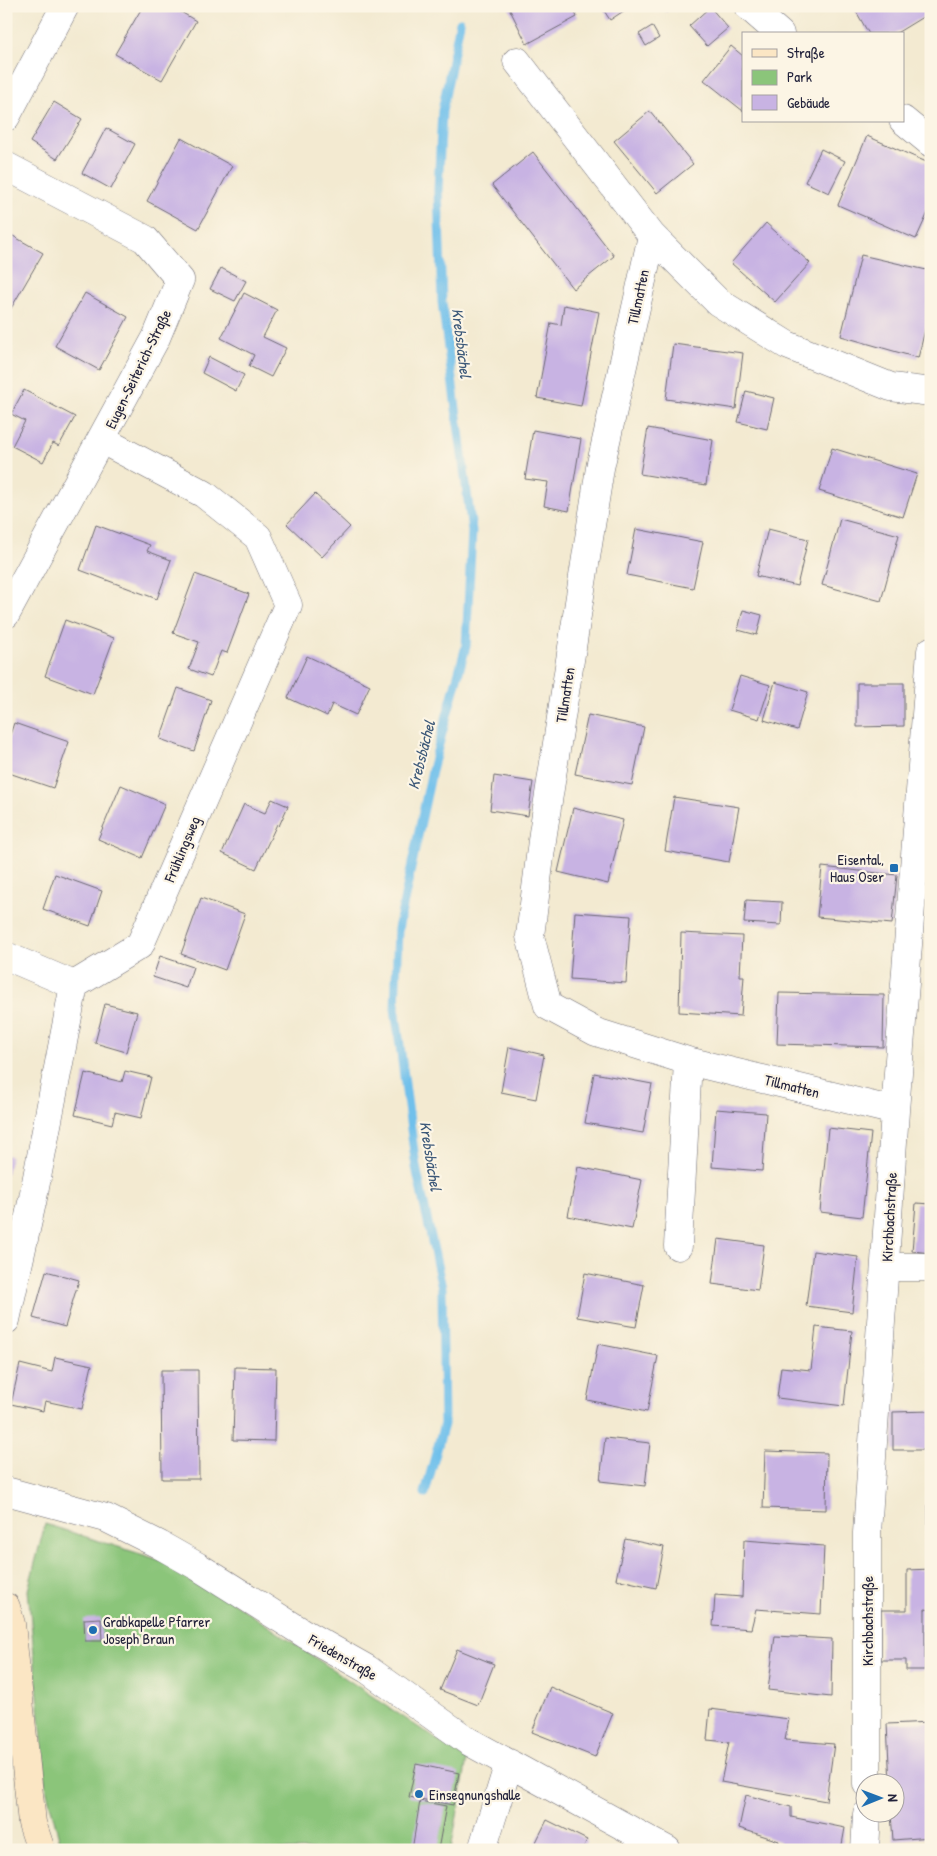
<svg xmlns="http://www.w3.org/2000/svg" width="937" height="1856" viewBox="0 0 937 1856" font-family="'Patrick Hand',sans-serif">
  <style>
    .green { fill: #8bc57a; stroke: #56745a }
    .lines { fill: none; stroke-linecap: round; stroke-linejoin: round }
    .stream { stroke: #6fc0eb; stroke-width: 9 }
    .building { fill: #c8b3e3 }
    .street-casing { stroke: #6b6870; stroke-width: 29 }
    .secondary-casing { stroke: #6b6870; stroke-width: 29 }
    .street { stroke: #fff; stroke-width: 28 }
    .secondary { stroke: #fbe6c4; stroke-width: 28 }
    .poi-dot { fill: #1f6fb2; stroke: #fcf5e5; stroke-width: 2 }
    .labels { text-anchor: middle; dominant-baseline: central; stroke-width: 4.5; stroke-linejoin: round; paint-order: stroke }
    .street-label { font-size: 15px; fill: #22223b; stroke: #fcf5e5 }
    .poi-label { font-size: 15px; fill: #22223b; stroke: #fcf5e5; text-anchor: start }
    .water-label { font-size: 16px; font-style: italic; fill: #3d5979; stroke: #fcf5e5 }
  </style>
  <rect width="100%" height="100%" fill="#fcf5e5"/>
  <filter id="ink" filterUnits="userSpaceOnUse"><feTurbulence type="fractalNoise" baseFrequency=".02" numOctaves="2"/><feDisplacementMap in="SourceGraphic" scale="10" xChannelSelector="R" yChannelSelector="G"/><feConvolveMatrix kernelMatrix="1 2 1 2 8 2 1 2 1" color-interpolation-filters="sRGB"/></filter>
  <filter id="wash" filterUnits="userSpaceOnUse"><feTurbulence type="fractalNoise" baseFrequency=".0096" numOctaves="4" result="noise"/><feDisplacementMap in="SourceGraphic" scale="20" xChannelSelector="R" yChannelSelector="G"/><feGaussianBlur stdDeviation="1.12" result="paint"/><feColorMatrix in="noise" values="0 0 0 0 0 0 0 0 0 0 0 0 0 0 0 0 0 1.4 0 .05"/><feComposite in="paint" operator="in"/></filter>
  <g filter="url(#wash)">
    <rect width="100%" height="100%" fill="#f3ead1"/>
    <path class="green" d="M45,1524L179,1566L467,1760L451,1850H62L47,1792L28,1590Z"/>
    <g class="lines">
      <path class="stream" d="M425,1493L444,1424L442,1288L416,1167L395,1008L398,929L433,766L466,646L472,531L442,302L438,190L442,111L460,22"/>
    </g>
    <g id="blocks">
      <path class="building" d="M6,6L13,8L6,15Z
        M143,6H171L196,21L162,80L115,54Z
        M508,6H572L577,17L527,44Z
        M601,6H631L610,20Z
        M662,6H675L666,12Z
        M853,6H931V12L895,34H869Z
        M710,7L728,28L707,46L689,26Z
        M652,26L659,38L646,46L639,34Z
        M731,46L743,56V111L704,80Z
        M54,102L82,119L57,159L30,142Z
        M650,111L693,164L657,193L614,141Z
        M106,128L135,144L111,189L82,173Z
        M867,136L931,164V206L916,239L838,205Z
        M181,138L232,166L198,229L147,201Z
        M821,149L845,161L829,193L805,182Z
        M533,152L614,256L573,289L492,185Z
        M766,223L810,263L775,302L731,263Z
        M6,232L43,253L6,317Z
        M861,255L931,271V306L918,358L841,336Z
        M221,268L246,281L235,301L210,289Z
        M85,293L128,317L99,370L55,346Z
        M244,293L277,310L263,337L286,348L271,377L249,366L254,355L221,338Z
        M564,305L599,312L581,406L537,398L551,323L561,325Z
        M673,344L743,353L736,409L666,399Z
        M209,357L244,375L236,391L202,373Z
        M24,390L75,417L59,446L53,443L43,462L12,446L25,421L11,414Z
        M746,391L774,398L767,429L738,422Z
        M648,428L713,440L706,485L640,474Z
        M533,430L581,439L569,511L544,506L548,482L525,479Z
        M832,448L917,474L903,517L819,491Z
        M315,494L350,527L322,557L287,524Z
        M840,519L899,535L881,601L822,585Z
        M96,525L150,545L147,551L171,560L157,599L80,570Z
        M636,529L703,542L693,588L627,575Z
        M768,529L808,539L797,586L756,576Z
        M195,574L249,594L227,653L221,651L211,677L189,669L199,642L173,633Z
        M743,610L762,615L757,635L738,630Z
        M65,620L114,638L93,694L45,676Z
        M307,656L370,685L356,715L332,704L327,716L288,698Z
        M740,676L770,685L759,719L729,710Z
        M775,682L808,692L797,730L764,720Z
        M857,683H904V726L857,727Z
        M178,688L211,700L194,751L160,739Z
        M588,715L644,727L632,785L575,774Z
        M14,723L69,742L53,788L6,772V746Z
        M494,776L533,782L528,816L490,810Z
        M121,785L165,804L142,858L98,839Z
        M674,797L739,807L729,862L665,851Z
        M272,799L288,806L279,826L277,824L256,869L222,853L244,804L265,813Z
        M573,808L623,820L608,884L558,872Z
        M822,867L897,875L892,924L817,917Z
        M55,874L102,891L90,926L43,909Z
        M201,898L245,914L225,970L181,954Z
        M746,900L782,902L781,925L744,923Z
        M575,912L631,916L626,983L570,979Z
        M681,933L742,936L740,976H744L741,1016L679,1012Z
        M160,956L193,967L186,988L153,977Z
        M779,993L884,995L883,1047L777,1044Z
        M105,1004L137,1012L126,1052L95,1043Z
        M509,1047L544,1055L536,1099L501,1092Z
        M125,1071L151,1077L141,1118L115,1112L112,1124L75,1115L85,1073L122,1082Z
        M594,1073L652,1084L643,1133L585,1123Z
        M716,1109L766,1113L762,1171L712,1167Z
        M828,1128L871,1133L862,1217L820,1212Z
        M6,1155L11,1156L7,1174L6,1173Z
        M578,1167L642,1180L632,1229L568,1216Z
        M916,1203L931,1204V1253L912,1251Z
        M718,1239L764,1245L758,1290L712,1284Z
        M813,1251L858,1257L852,1312L806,1306Z
        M46,1271L79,1280L65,1327L33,1318Z
        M585,1273L644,1285L636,1327L577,1317Z
        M816,1327L852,1331L844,1406L777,1398L781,1367L811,1370Z
        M598,1344L658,1356L647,1412L587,1400Z
        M55,1357L92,1365L82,1409L45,1401L43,1411L11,1404L20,1364L52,1372Z
        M235,1367L276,1368L274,1441L233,1440Z
        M161,1370H198L199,1479H162Z
        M931,1411V1524H928L927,1450H893V1412Z
        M605,1438L650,1443L645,1486L600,1481Z
        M765,1451L827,1453L826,1510L763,1508Z
        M625,1539L664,1547L656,1588L616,1579Z
        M744,1540L824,1546L821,1614L756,1609L751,1629L713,1626L715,1595L742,1597Z
        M931,1569V1610L925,1609V1670H906V1660H881V1610H907V1570Z
        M101,1618L102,1641H85L84,1619Z
        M775,1636L832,1639L831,1697L768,1690Z
        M457,1649L494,1664L478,1705L440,1690Z
        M550,1687L613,1713L595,1757L532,1732Z
        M710,1709L789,1719L785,1740L834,1744L826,1801L721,1782L729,1742L707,1740Z
        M931,1722V1837L893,1840L891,1814H894V1784H890L887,1724Z
        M416,1764L459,1773L453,1805L409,1797Z
        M746,1795L791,1807V1817L845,1828L841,1850H777L779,1841L739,1828Z
        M420,1801L446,1806L438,1850H412Z
        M547,1820L587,1840L582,1850H532Z"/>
    </g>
  </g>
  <g filter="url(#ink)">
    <use href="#blocks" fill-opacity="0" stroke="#6b6870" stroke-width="1"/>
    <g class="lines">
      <g class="street-casing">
        <path id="street" d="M748,6L780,34
          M517,61L652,236
          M6,117L65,6
          M903,120L931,143
          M6,166L145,239L180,280L156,338L6,614
          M6,956L74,985
          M895,1111L688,1061L596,1032L548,1006L530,936L543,833L600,468L652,236L718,302L787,345L891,387L931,392
          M678,1246L688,1061
          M886,1267H931
          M6,1320L33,1198L74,985L140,945L288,605L258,537L204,494L102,440
          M6,1491L106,1518L160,1545L197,1566L305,1634L367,1669L468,1741L667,1850
          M867,1784V1533L895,1111L931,651
          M482,1850L509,1763
          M865,1850L867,1814"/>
      </g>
      <g class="secondary-casing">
        <path id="secondary" d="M6,1607L11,1624L32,1823L41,1850"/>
      </g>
      <use href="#street" class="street"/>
      <use href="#secondary" class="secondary"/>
    </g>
  </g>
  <g class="poi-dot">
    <rect x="889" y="863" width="10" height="10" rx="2.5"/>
    <circle cx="93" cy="1630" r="5"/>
    <circle cx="419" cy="1794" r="5"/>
  </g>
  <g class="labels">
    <g class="street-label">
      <text transform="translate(638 297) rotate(-78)">Tillmatten</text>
      <text transform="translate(138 369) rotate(-64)">Eugen-Seiterich-Straße</text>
      <text transform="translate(565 695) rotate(-81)">Tillmatten</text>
      <text transform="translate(182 849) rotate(-67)">Frühlingsweg</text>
      <text transform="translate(792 1086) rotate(14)">Tillmatten</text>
      <text transform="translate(889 1217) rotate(-87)">Kirchbachstraße</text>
      <text transform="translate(867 1621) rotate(-90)">Kirchbachstraße</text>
      <text transform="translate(343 1657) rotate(30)">Friedenstraße</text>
    </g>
    <g class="poi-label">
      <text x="884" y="859" text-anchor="end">Eisental,<tspan x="884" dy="17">Haus Oser</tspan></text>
      <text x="103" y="1621">Grabkapelle Pfarrer<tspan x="103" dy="17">Joseph Braun</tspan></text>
      <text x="429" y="1794">Einsegnungshalle</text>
    </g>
    <g class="water-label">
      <text transform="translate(462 343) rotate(83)">Krebsbächel</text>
      <text transform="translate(421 755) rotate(-76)">Krebsbächel</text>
      <text transform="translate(431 1156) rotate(81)">Krebsbächel</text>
    </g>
  </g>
  <rect width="937" height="1856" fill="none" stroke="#fcf5e5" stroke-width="25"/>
  <rect x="742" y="32" width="162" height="90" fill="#fcf5e5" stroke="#a5a1a1"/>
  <rect x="752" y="49" width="25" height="8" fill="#fbe6c4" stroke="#a5a1a1"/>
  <text x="787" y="58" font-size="15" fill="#22223b">Straße</text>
  <rect x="752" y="70" width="25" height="15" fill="#8bc57a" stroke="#a5a1a1"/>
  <text x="787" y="82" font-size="15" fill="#22223b">Park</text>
  <rect x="752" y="95" width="25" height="15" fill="#c8b3e3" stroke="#a5a1a1"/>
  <text x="787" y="108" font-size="15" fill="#22223b">Gebäude</text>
  <g transform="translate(880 1798) rotate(89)"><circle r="24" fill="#fcf5e5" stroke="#a5a1a1"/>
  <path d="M0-4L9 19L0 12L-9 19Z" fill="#1f6fb2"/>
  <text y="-8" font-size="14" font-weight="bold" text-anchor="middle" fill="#22223b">N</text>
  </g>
</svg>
